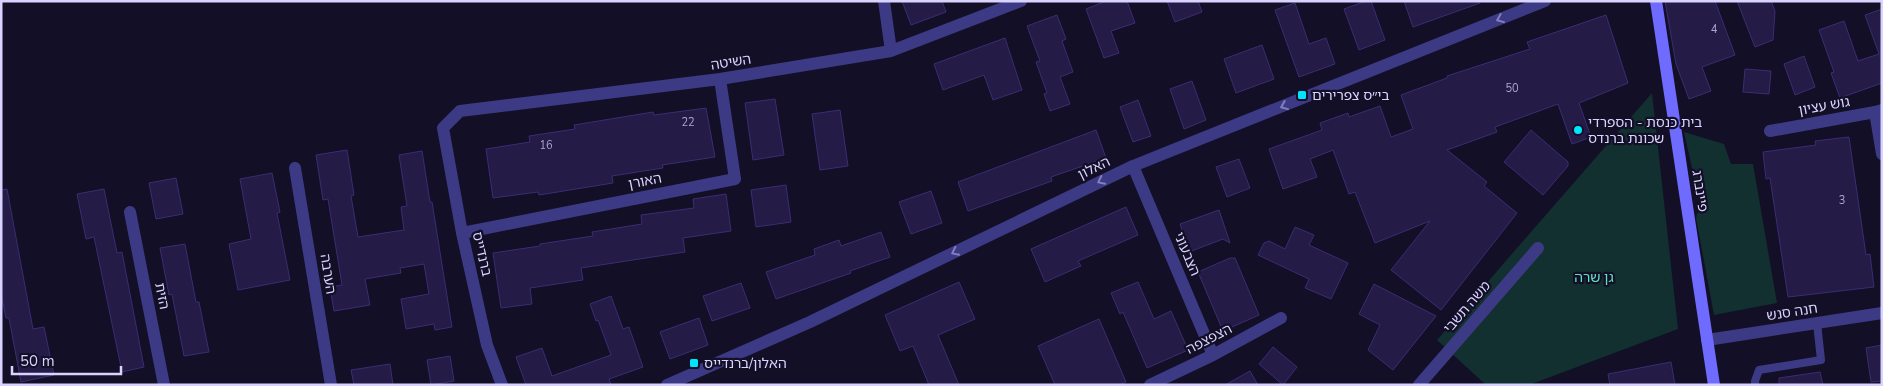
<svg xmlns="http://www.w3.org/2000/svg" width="1883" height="386" viewBox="0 0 1883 386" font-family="'Nunito Sans','Noto Sans Hebrew',sans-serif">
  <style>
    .green { fill: #12302f }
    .building { fill: #241b47; stroke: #3b2d73 }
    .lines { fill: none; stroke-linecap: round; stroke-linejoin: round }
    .lane { stroke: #3d3a85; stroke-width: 8 }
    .street { stroke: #3d3a85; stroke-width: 12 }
    .secondary { stroke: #6f6bff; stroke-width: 12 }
    .oneway { stroke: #837fbc }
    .poi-dot { fill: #00e5ff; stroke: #130f26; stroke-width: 2 }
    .labels { text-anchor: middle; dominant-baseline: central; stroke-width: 4.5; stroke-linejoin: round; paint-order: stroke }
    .number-label { font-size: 11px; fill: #aca6d1 }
    .street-label { font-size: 14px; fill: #d9d4ff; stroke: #130f26 }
    .poi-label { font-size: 14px; fill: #d9d4ff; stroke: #130f26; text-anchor: start }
    .park-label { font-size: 14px; fill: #5fe0c0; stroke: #130f26 }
  </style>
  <rect width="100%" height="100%" fill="#130f26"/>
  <path class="green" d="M1652,93L1678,329L1529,385H1486L1437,340Z
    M1684,132L1724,144L1731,164H1753L1777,303L1714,315L1696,218L1700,204Z"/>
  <path class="building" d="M902,1H942L946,12L911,25Z
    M1106,1H1127L1135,23L1111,31L1119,53L1104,58L1086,9Z
    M1167,1H1198L1202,12L1175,22Z
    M1366,1H1371L1385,40L1359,50L1344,9Z
    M1404,1H1480V3L1413,27Z
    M1665,1H1715L1735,55L1702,67L1711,91L1689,99L1676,64Z
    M1737,1H1771L1775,11L1773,40L1755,47Z
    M1295,3L1309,44L1326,38L1335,64L1299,77L1275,10Z
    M1882,9V83L1840,98L1831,73L1834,72L1819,30L1844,21L1858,61L1879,54L1865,15Z
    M1057,15L1066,39L1062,41L1073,72L1060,77L1070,104L1050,111L1044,94L1047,93L1036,62L1040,61L1027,26Z
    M1606,15L1628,83L1579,103L1591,137L1572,144L1558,104L1495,127L1497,132L1447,150L1487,182L1484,186L1517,213L1441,310L1391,270L1430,221L1375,243L1355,192L1349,194L1333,150L1310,159L1317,177L1283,189L1269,149L1322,130L1320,123L1348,113L1349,117L1380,106L1391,137L1413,129L1401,95L1447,78V76L1530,49L1527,42Z
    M1005,38L1022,90L993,100L984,75L943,90L934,64Z
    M1262,45L1274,79L1236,93L1224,59Z
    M1804,56L1815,87L1795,95L1784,64Z
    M1745,69L1771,71L1769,94L1743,92Z
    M1192,81L1206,120L1184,129L1170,89Z
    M775,99L784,155L753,160L745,103Z
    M1138,100L1151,136L1133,142L1120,107Z
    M706,108L715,157L662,165L663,168L612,176L613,183L539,195L538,192L493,198L486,149L530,142L529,136L575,129L574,125L653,112L654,115Z
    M840,110L848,166L820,170L812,114Z
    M1096,130L1106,158L1051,177L1052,181L968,211L958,182Z
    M1531,130L1568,162V166L1543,195L1504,162Z
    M1849,137L1866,255L1870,254L1874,287L1788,297L1770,178L1766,179L1763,152L1816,145L1815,141Z
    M347,150L354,195L351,196L358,237L404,230L401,207L407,206L399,155L422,151L430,202H432L452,327L435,330L434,324L406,329L401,299L429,294L424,264L400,268L401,273L365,279L370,305L334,311L330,287L342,285L328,199L323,200L316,155Z
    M1239,159L1250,188L1227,197L1216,167Z
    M272,173L280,212L277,213L290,280L238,290L229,244L251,239L240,179Z
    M176,178L183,214L156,219L149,183Z
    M786,185L791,222L756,227L751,190Z
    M7,189L33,329L44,327L54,375L21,382L9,318H6L1,294V190Z
    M104,189L117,253L122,252L144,367L122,372L94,237L86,239L77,194Z
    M931,191L942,223L911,234L899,202Z
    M726,194L731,231L683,238L685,252L581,268L583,280L530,288L532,304L501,308L493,253L540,246V244L593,236L592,232L642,224L641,215L694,208L693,199Z
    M1126,207L1138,235L1078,261L1081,266L1045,282L1031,249Z
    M1219,210L1230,243L1223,239L1189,252L1180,224Z
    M1295,227L1314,235L1309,245L1348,263L1331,299L1305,288L1309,279L1258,255L1264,243L1269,241L1285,249Z
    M881,232L890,257L850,271L851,273L776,299L766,272L815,255L814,249L839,240L841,246Z
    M185,244L196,302H199L209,352L184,356L172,294L169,295L160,248Z
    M1230,258H1235L1259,315L1223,331L1198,272Z
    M959,282L975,319L938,335L959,385H929L913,346L900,351L885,315Z
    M1138,282L1154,319L1171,311L1188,350L1147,368L1123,312L1120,314L1111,293Z
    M741,283L750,308L712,321L703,296Z
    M1374,284L1436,316L1393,370L1368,350L1380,325L1359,314Z
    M611,296L623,329L629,327L643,367L609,379L611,385H526L516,357L542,348L552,376L611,355L598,320L596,321L590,304Z
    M699,318L708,345L670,359L660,332Z
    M1099,319L1126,382L1119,385H1055L1038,346Z
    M1882,345V381L1871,382L1866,348Z
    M1273,347L1297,367L1283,385L1259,364Z
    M450,356L454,381L431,385L427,360Z
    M1671,362L1675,385H1610L1608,374Z
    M390,364L393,385H354L351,370Z
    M1250,371L1258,385H1225Z
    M1820,372L1823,385H1779V378Z"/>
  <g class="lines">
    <path class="lane" d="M1755,385V381L1759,370L1821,360L1817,323"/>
    <path class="street" d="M884,1L891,51
      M1875,112L1882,154
      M1770,131L1875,112L1882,110
      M1133,166L1213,355
      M295,168L331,385
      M130,212L164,385
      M462,233L735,179L720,79
      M1707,340L1882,313
      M502,385L487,345L462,233L443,128L460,111L720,79L891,51L1021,1
      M667,385L810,322L1133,166L1545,1
      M1150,385L1213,355L1281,318
      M1419,385L1538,248"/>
    <path class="secondary" d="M1656,1L1714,385"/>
  </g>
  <defs><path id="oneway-chevron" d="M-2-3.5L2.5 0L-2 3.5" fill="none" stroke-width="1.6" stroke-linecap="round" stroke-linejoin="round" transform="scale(1.25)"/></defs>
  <g class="oneway">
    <use href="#oneway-chevron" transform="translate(1500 19) rotate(158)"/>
    <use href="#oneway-chevron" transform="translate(1284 106) rotate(158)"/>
    <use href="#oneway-chevron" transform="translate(1101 181) rotate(154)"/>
    <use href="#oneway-chevron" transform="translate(955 252) rotate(154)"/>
  </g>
  <g class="poi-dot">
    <rect x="1297" y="90" width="10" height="10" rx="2.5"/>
    <circle cx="1578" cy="130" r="5"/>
    <rect x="689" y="358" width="10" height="10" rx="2.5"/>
  </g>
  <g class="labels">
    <g class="number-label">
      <text x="1714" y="29">4</text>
      <text x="1512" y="88">50</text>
      <text x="688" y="122">22</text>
      <text x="546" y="145">16</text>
      <text x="1842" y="200">3</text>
    </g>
    <g class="street-label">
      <text transform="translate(731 62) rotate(-9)">השיטה</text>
      <text transform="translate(1824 106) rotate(-10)">גוש עציון</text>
      <text transform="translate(1094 168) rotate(-26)">האלון</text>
      <text transform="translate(645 181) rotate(-11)">האורן</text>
      <text transform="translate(1700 191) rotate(81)">פיינברג</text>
      <text transform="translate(482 254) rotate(77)">ברנדייס</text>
      <text transform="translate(1187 254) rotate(67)">הצבעוני</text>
      <text transform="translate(328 274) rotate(81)">הערבה</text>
      <text transform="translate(162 296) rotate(79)">הזית</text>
      <text transform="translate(1467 307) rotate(-49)">משה תשבי</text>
      <text transform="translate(1792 312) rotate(-9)">חנה סנש</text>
      <text transform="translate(1209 339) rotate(-27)">הצפצפה</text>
    </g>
    <g class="poi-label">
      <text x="1312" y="95">בי״ס צפרירים</text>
      <text x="1588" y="122">בית כנסת - הספרדי<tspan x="1588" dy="16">שכונת ברנדס</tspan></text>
      <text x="704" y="363">האלון/ברנדייס</text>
    </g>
    <g class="park-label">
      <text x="1594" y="277">גן שרה</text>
    </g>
  </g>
  <rect width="1883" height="386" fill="none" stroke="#d9d4ff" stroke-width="5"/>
  <path d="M12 366v8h109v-8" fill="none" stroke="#d9d4ff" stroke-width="2.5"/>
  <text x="20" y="366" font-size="15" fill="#d9d4ff" stroke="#130f26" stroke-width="4" paint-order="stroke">50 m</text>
</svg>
